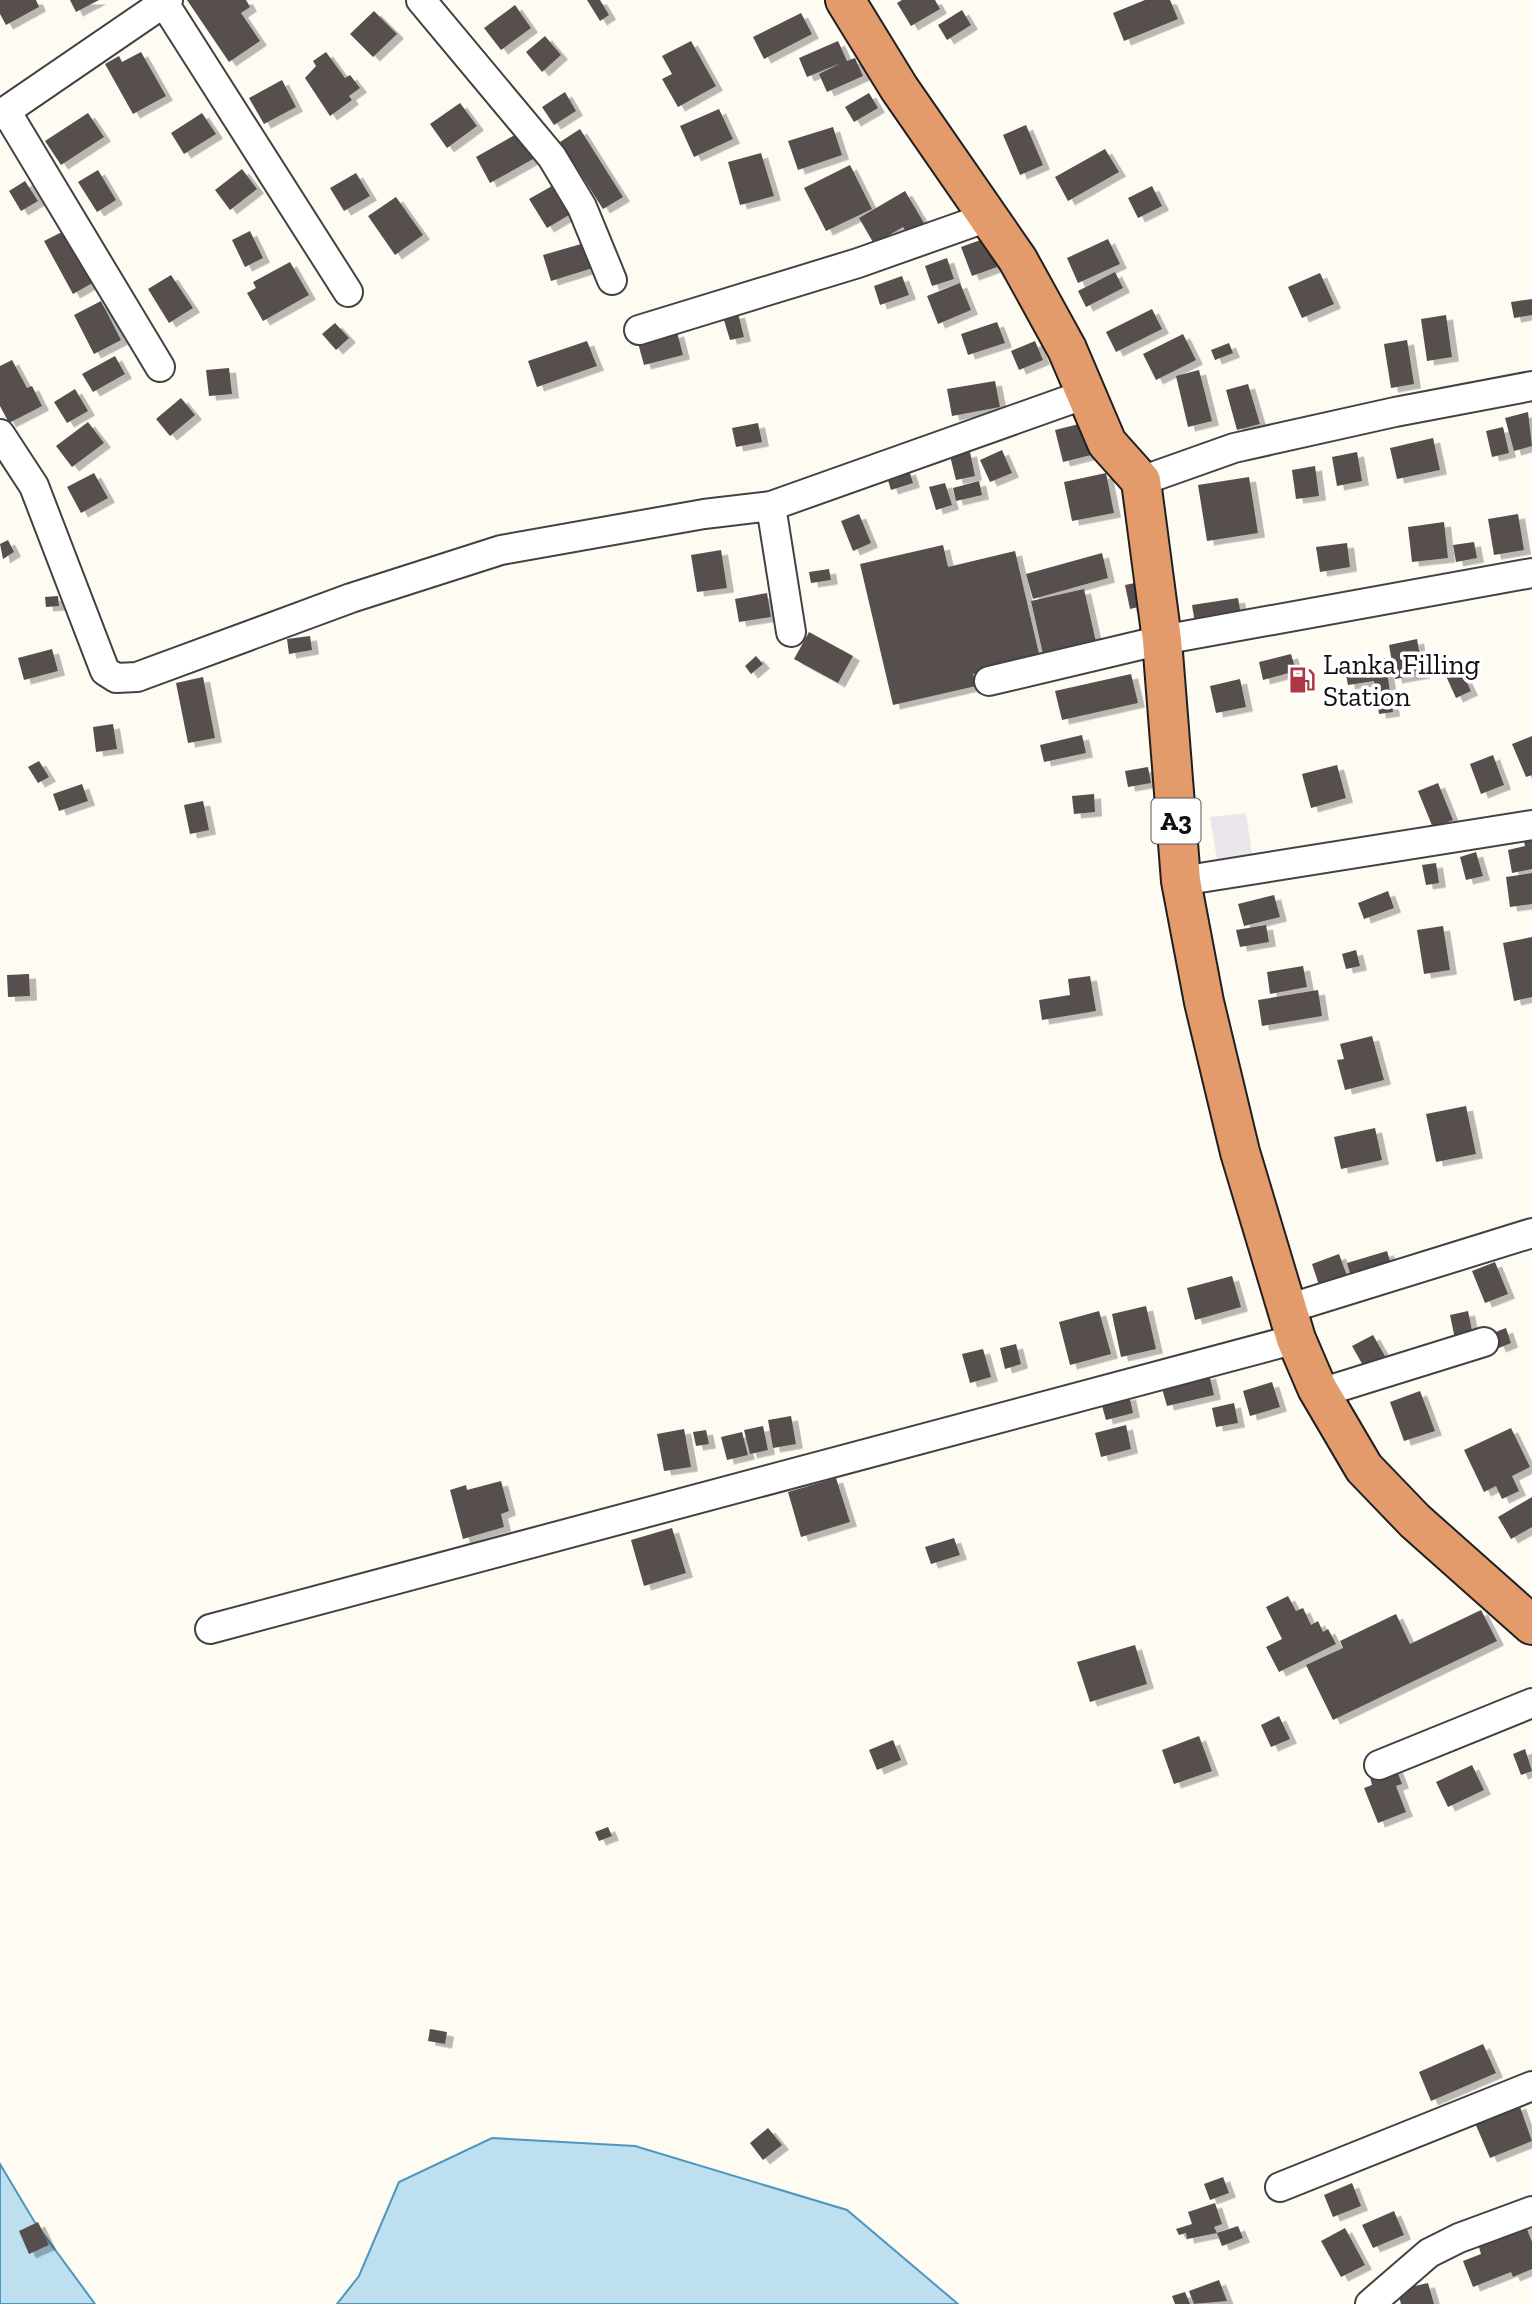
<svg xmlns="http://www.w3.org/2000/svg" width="1532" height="2304" viewBox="0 0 1532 2304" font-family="'Zilla Slab',serif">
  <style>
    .industrial { fill: #ebe5ec }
    .water { fill: #bddfef; stroke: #4d96bd; stroke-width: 2 }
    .building { fill: #56504d; filter: url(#shadow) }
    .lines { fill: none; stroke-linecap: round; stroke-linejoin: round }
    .minor-casing { stroke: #424242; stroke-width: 32 }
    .highway-casing { stroke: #202020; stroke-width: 42 }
    .minor { stroke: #fff; stroke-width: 28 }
    .highway { stroke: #e39b6b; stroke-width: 38 }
    .labels { text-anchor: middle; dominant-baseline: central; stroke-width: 7; stroke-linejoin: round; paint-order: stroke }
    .shield { fill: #fff; stroke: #575757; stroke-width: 2 }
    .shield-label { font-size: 26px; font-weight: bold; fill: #0f0f0f }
    .poi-label { font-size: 28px; fill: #0f0f0f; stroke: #fff; text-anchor: start }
  </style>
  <defs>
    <filter id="shadow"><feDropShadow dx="7" dy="4.5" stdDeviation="0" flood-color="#0004"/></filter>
  </defs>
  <rect width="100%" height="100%" fill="#fdfbf2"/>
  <path class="industrial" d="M1246,813L1253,861L1218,866L1210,817Z"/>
  <path class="water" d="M492,2138L635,2146L847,2210L958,2304H337L359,2276L399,2182Z
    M0,2164L34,2221L95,2304H0Z"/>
  <path class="building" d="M0,0H36L39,7L6,25L0,14Z
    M70,0H99L76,12Z
    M187,0H246L250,7L241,13L260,41L229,62Z
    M587,0H600L609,15L600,21Z
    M902,0H935L940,9L911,26L897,3Z
    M1145,0H1170L1178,19L1124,41L1113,13Z
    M515,5L531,28L501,50L484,28Z
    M962,10L971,25L947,40L938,25Z
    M374,11L397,34L373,57L350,34Z
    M801,13L812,34L764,59L753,37Z
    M545,36L561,55L542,72L526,52Z
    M691,41L716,86L678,107L662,79L672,74L662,56Z
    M838,41L847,61L855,58L863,76L827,92L819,74L841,63L807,77L799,58Z
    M141,52L166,96L133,114L105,64L119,56L122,62Z
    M326,52L345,78L350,75L360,88L349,96L352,100L330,116L305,78L316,66L313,61Z
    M282,80L296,107L264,124L249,98Z
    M565,92L576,111L554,125L542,107Z
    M869,93L878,108L854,122L845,107Z
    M460,103L477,126L447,148L430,124Z
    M719,109L733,139L694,157L680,126Z
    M88,113L104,137L61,165L45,141Z
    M202,113L216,134L184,154L171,133Z
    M1026,125L1043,165L1020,175L1003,135Z
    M833,127L842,155L798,170L788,141Z
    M580,129L623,197L603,209L560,142Z
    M520,132L535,158L490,183L476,157Z
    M1105,149L1119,172L1068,201L1055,177Z
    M761,153L774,196L740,205L728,162Z
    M850,165L872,209L826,231L804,188Z
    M242,169L257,189L230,210L215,190Z
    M98,170L116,200L97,212L78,182Z
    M356,173L370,196L344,211L330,188Z
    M25,181L38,201L21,211L9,191Z
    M552,186L569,215L547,228L529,199Z
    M1152,186L1162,206L1138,218L1128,198Z
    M905,191L924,223L907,233L903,227L874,244L859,218Z
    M396,197L423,235L395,255L368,216Z
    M68,229L96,281L73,294L44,241Z
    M250,231L263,258L245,267L232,240Z
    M986,238L997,267L972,276L961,247Z
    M1108,239L1120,264L1078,283L1067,258Z
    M588,242L596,267L551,281L543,255Z
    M947,258L954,279L932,286L925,266Z
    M290,262L309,295L263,321L247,293L256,288L253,282Z
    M1115,272L1123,288L1086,307L1078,291Z
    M1320,273L1334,304L1302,318L1288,287Z
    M171,275L193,308L169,323L148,289Z
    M902,276L909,295L880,305L874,286Z
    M960,283L971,310L938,324L927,296Z
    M1532,299V315L1514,318L1511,302Z
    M101,301L121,340L94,354L74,315Z
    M1152,309L1162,329L1116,352L1106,332Z
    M738,313L744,337L730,340L723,317Z
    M1446,315L1452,357L1427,361L1421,319Z
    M997,322L1005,343L968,355L961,334Z
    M335,323L349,338L336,350L322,334Z
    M677,332L683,355L644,365L638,343Z
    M1183,334L1196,360L1156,380L1143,354Z
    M1407,340L1414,384L1391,388L1384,344Z
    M587,341L597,366L537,387L528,361Z
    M1035,341L1043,360L1019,370L1011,351Z
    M1229,343L1233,353L1215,360L1211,350Z
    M115,356L125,374L93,392L82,374Z
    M12,360L27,388L32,386L42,406L9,423L0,406V366Z
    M229,368L232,394L209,396L206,370Z
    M1199,370L1212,421L1188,427L1176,376Z
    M995,381L1000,407L952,416L947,389Z
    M1248,384L1260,424L1237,430L1226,390Z
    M75,389L88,411L67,423L54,402Z
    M181,398L195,415L170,436L156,419Z
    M1528,412L1532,446L1514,451L1505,418Z
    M88,422L104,443L72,467L56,446Z
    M758,423L762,442L736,447L732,428Z
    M1083,423L1091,455L1063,462L1055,430Z
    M1503,427L1509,453L1492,457L1486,431Z
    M1433,438L1440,470L1397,479L1390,448Z
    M1002,450L1012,473L990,482L980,460Z
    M970,452L975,476L956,480L950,456Z
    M1357,452L1362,481L1337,486L1332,457Z
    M1315,466L1319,496L1296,499L1292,470Z
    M909,470L913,483L891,490L887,477Z
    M94,473L108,498L81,513L67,487Z
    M1106,473L1114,513L1072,521L1064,482Z
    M1249,477L1258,533L1207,541L1198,485Z
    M979,481L982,495L956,501L953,488Z
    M945,483L952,505L936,510L929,487Z
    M859,514L871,543L853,551L841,521Z
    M1518,514L1524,550L1494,555L1488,519Z
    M1444,522L1448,558L1412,562L1408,527Z
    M8,540L14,552L3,559L0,544Z
    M1474,542L1477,558L1456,562L1453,545Z
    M1347,543L1350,567L1320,572L1316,547Z
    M943,545L948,567L1015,551L1040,658L973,674L976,686L893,705L860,564Z
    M721,550L727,588L697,592L691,555Z
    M1102,553L1108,578L1033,599L1026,574Z
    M829,569L831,580L811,583L809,572Z
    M1145,581L1150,604L1130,609L1125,585Z
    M1084,589L1096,642L1043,654L1031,601Z
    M767,593L771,617L739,622L735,599Z
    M58,596L59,606L46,607L45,597Z
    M1238,598L1241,615L1195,623L1192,605Z
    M809,632L853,656L838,683L794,659Z
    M310,636L312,650L289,654L287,639Z
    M1417,639L1423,674L1395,679L1389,645Z
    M52,649L58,671L24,680L18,658Z
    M1291,654L1296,671L1263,680L1259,662Z
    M756,656L763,664L751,674L745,666Z
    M1385,658L1393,712L1379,714L1374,681L1348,685L1344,664Z
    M1461,670L1471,691L1456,698L1446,676Z
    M1131,674L1138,703L1062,720L1055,691Z
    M203,677L215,738L188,743L176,683Z
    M1240,679L1246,707L1216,713L1210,686Z
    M113,724L117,749L96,752L93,727Z
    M1082,735L1086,753L1044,762L1040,745Z
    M1532,736V775L1526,777L1512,744Z
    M1493,755L1504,785L1481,794L1470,764Z
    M39,761L49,777L38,783L28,767Z
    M1337,765L1346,798L1311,808L1302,774Z
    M1148,767L1151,783L1128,787L1125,771Z
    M1438,783L1453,820L1433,828L1418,791Z
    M82,784L88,801L59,811L53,794Z
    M1094,794L1095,812L1074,814L1072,796Z
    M203,801L209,830L190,834L184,805Z
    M1532,831V869L1512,873L1508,850L1525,846L1522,833Z
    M1476,852L1483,876L1466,880L1460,857Z
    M1436,863L1439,883L1426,885L1422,865Z
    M1532,873V904L1510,907L1506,877Z
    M1388,891L1394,908L1364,919L1358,903Z
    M1274,895L1280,917L1244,926L1238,904Z
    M1266,925L1269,942L1240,947L1236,930Z
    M1443,926L1450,970L1424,974L1417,930Z
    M1532,937V997L1514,1001L1503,943Z
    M1356,950L1360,966L1346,969L1342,954Z
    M1303,966L1307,987L1270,994L1267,972Z
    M29,974L30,996L8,997L7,975Z
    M1090,976L1096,1011L1042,1020L1039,1000L1070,995L1068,979Z
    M1318,990L1322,1016L1262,1026L1258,1000Z
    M1372,1036L1384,1080L1345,1090L1337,1060L1344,1059L1340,1044Z
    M1466,1106L1476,1154L1436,1162L1426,1114Z
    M1375,1128L1382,1160L1341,1169L1334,1137Z
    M1387,1251L1392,1268L1352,1280L1347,1263Z
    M1339,1254L1349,1281L1321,1291L1312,1264Z
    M1495,1262L1508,1294L1485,1303L1472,1271Z
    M1232,1276L1241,1307L1195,1320L1187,1288Z
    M1146,1306L1156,1349L1121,1357L1112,1314Z
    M1099,1311L1111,1354L1070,1365L1059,1322Z
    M1468,1311L1474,1340L1456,1344L1450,1315Z
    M1506,1328L1511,1343L1499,1348L1493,1333Z
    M1373,1335L1386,1358L1365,1369L1352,1346Z
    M1016,1344L1021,1364L1005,1369L1000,1348Z
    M983,1349L991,1377L970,1383L962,1354Z
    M1209,1374L1214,1395L1167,1406L1161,1385Z
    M1272,1382L1280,1407L1250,1416L1243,1391Z
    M1420,1391L1435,1431L1404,1441L1390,1402Z
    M1129,1395L1133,1413L1106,1420L1101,1402Z
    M1234,1403L1238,1423L1216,1427L1212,1408Z
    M791,1416L796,1444L773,1448L768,1420Z
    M1126,1425L1131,1449L1101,1457L1095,1433Z
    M763,1426L768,1450L750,1454L744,1430Z
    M1511,1428L1530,1467L1512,1476L1519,1491L1502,1499L1496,1486L1484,1492L1464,1450Z
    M684,1429L691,1467L664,1471L657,1434Z
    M706,1430L709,1444L696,1446L693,1432Z
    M742,1432L748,1455L727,1460L721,1437Z
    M836,1478L850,1522L801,1537L788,1492Z
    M501,1481L509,1511L501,1514L504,1527L463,1539L450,1490L466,1485L467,1490Z
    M1532,1497V1527L1511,1539L1498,1517Z
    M672,1528L686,1573L644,1586L631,1540Z
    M954,1538L960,1555L931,1564L925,1547Z
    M1288,1596L1296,1611L1303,1608L1311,1625L1318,1621L1323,1632L1328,1629L1336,1644L1279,1672L1266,1647L1282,1639L1266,1607Z
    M1481,1610L1497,1641L1333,1720L1306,1665L1343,1648L1340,1641L1396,1614L1410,1644Z
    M1135,1645L1147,1684L1090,1702L1077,1662Z
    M1279,1716L1290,1739L1271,1747L1261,1725Z
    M1199,1736L1212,1771L1174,1784L1162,1750Z
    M893,1740L901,1760L877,1770L869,1750Z
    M1525,1749L1532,1771L1521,1775L1513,1754Z
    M1472,1765L1484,1790L1448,1807L1436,1782Z
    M1396,1768L1402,1784L1396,1786L1406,1812L1378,1823L1364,1788L1372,1785L1370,1777Z
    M608,1827L612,1836L599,1841L595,1832Z
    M430,2029L447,2032L445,2044L428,2041Z
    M1483,2044L1496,2073L1431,2101L1419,2072Z
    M1519,2104L1532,2141L1490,2158L1475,2123Z
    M768,2128L782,2145L763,2160L750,2143Z
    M1223,2177L1229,2193L1210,2200L1204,2184Z
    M1352,2183L1361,2206L1333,2217L1324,2195Z
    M1215,2203L1222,2224L1214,2227L1217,2233L1187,2239L1186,2233L1179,2235L1176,2229L1192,2224L1188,2212Z
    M1394,2211L1404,2235L1373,2248L1362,2225Z
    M1523,2219L1532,2242V2269L1513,2277L1511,2272L1473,2287L1463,2261L1481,2254L1478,2244Z
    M38,2222L49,2245L29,2254L19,2231Z
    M1238,2226L1243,2238L1222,2246L1217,2233Z
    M1345,2228L1365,2265L1341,2277L1321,2241Z
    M1219,2280L1227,2301L1194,2304L1189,2291Z
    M1428,2283L1434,2304H1401L1397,2290Z
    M1185,2292L1190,2304H1175L1172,2296Z"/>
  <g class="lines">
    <g class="minor-casing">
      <path id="minor" d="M421,0L552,157L582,207L612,280
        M164,3L348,292
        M6,111L160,367
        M0,115L168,0
        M639,330L858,263L988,217
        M0,434L34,486L105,671L116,678L137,677L351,598L501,550L704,514L771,506L1086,394
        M1141,481L1234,448L1395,412L1532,386
        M771,506L791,632
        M989,681L1162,640L1532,573
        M1181,881L1532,825
        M1287,1309L1532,1233
        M1320,1393L1484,1342
        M210,1629L1296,1339
        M1379,1765L1532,1703
        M1280,2187L1532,2086
        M1370,2304L1429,2253L1459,2238L1532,2211"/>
    </g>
    <g class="highway-casing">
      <path id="highway" d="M845,0L899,88L1018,260L1067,349L1107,443L1141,481L1162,640L1181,881L1204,1002L1240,1152L1296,1339L1317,1388L1364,1468L1415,1521L1532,1625"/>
    </g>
    <use href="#minor" class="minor"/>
    <use href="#highway" class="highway"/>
  </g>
  <defs>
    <g id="fuel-bare" transform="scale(2.1)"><path d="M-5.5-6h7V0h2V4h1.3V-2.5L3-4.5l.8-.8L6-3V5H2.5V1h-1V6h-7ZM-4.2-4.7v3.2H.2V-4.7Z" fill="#ae3744" stroke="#fff" stroke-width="2.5" paint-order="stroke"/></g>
  </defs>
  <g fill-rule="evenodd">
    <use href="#fuel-bare" x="1302" y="680"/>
  </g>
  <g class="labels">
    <rect class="shield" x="1151.5" y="798.5" width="49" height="45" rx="5"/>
    <g class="shield-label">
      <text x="1176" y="821">A3</text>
    </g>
    <g class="poi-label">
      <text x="1323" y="664">Lanka Filling<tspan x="1323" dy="32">Station</tspan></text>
    </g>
  </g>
</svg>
